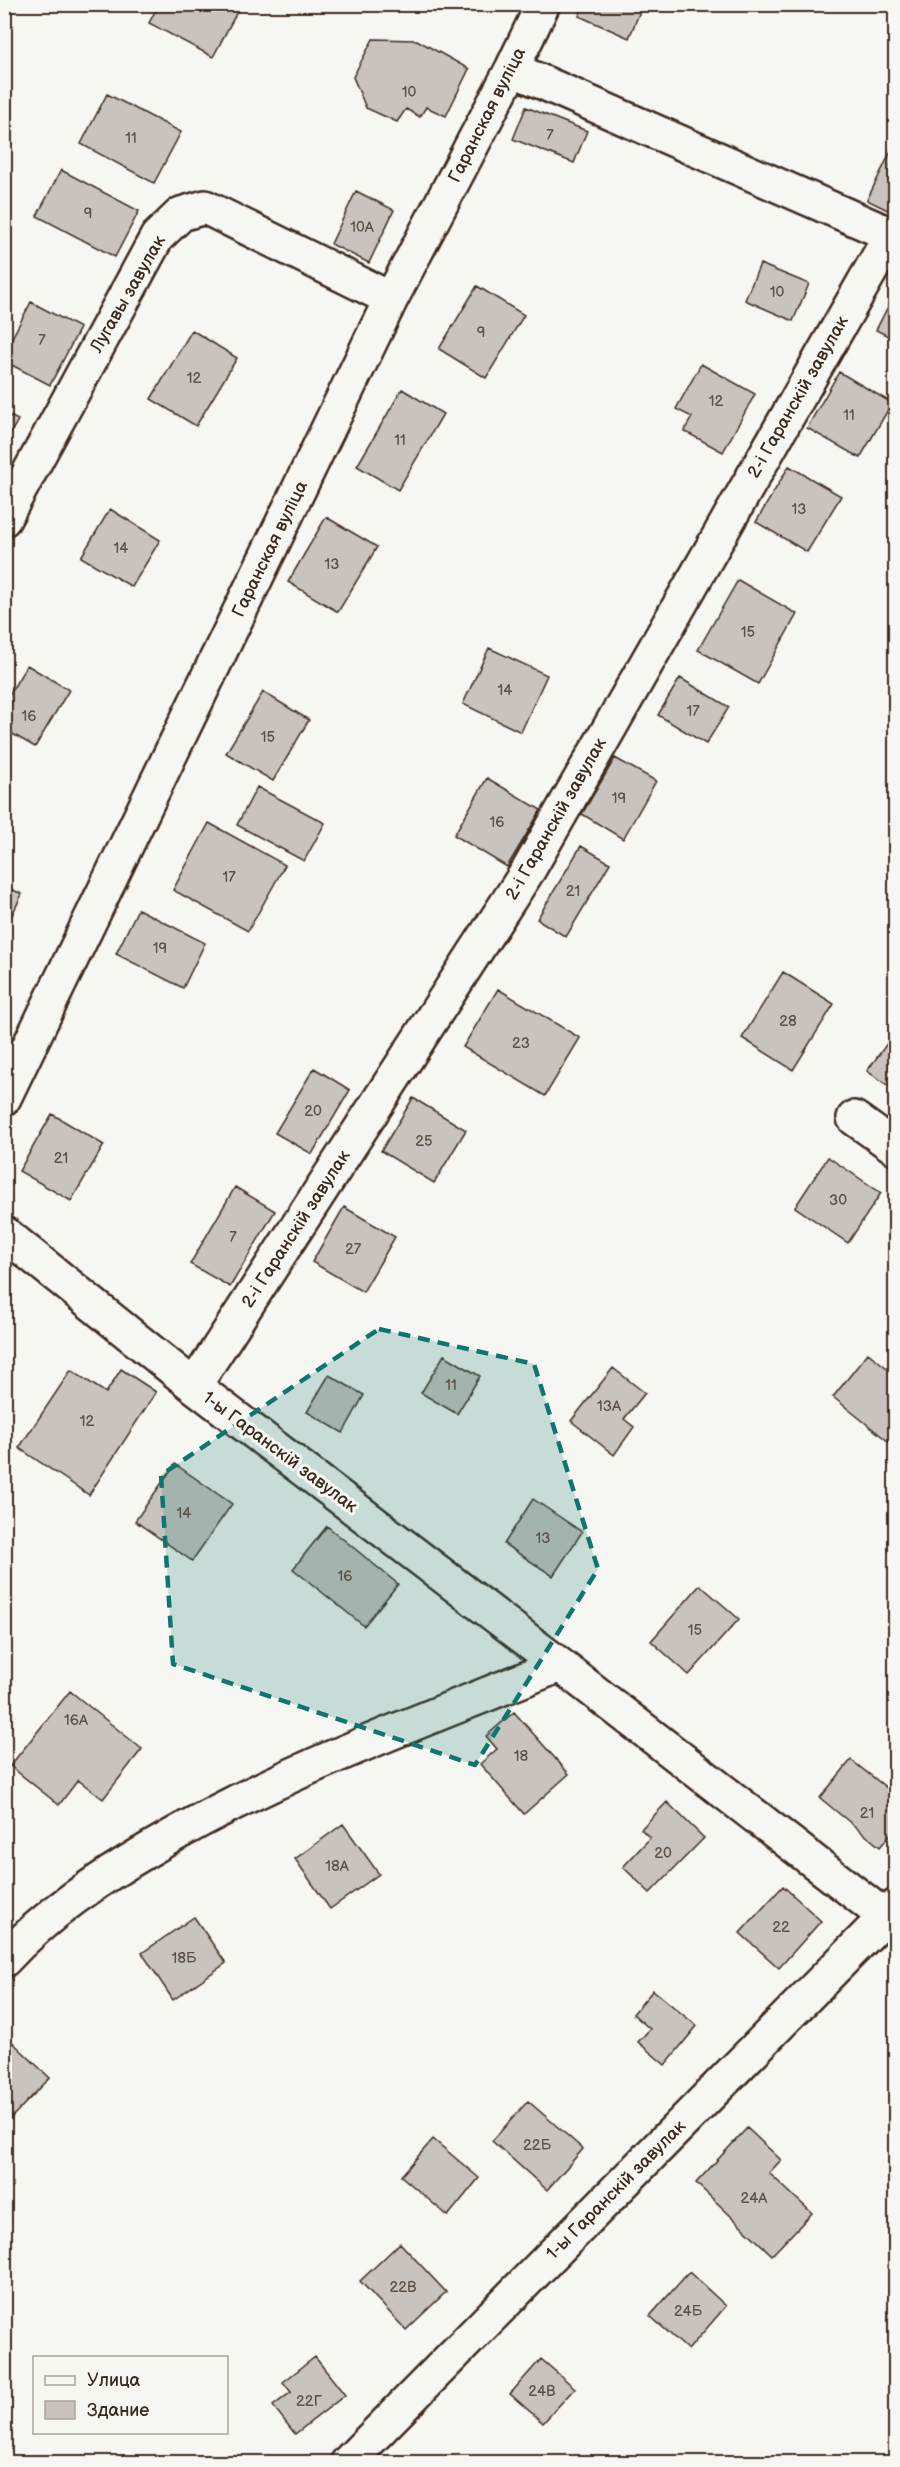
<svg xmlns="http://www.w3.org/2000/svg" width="900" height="2467" viewBox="0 0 900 2467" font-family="'Balsamiq Sans',sans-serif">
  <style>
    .building { fill: #c8c3be; stroke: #3b2a1e; stroke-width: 1.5 }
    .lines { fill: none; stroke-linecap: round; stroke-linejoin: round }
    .minor-casing { stroke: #3b2a1e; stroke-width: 38 }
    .minor { stroke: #f6f6f2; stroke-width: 33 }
    .marked { fill: #0f766e; fill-opacity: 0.2; stroke: #0f766e; stroke-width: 4.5; stroke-dasharray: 12 8; stroke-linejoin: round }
    .labels { text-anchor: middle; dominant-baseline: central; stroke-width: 6; stroke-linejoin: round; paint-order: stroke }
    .number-label { font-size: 15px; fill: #5e5046 }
    .street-label { font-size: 18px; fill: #3b2a1e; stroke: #f6f6f2 }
  </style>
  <rect width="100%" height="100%" fill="#f6f6f2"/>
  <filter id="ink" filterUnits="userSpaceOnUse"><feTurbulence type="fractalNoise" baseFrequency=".0167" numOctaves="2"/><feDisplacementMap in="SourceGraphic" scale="12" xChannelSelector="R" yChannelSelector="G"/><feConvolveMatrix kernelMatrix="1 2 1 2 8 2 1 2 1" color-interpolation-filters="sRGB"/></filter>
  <g filter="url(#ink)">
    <path class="building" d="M159,4H227L238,10L213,57L149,23Z
      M584,4H643L629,38L579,16Z
      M373,39L417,40L469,69L446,116L426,107L420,117L406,109L397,122L366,108L353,77Z
      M107,94L181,132L154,183L81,144Z
      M526,107L587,131L574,163L513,139Z
      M895,143H896V214L867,200Z
      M61,170L139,211L115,257L37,216Z
      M356,191L394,210L369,263L331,244Z
      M760,264L809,284L793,321L745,300Z
      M477,286L524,315L486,378L439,349Z
      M896,291V340L876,330Z
      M31,302L80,328L50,385L4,361V353Z
      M192,330L237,358L196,426L151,399Z
      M701,364L755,394L723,452L684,431L692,417L676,409Z
      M839,372L892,403L860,458L807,428Z
      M402,389L443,414L398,490L357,466Z
      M4,413L18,420L4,445Z
      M789,466L841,496L807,552L756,522Z
      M110,509L160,540L132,587L81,557Z
      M326,517L377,547L338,612L288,582Z
      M738,580L797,614L758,684L698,650Z
      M489,648L547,675L521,732L463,704Z
      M27,665L69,690L35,747L4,729V703Z
      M680,678L729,707L706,744L658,715Z
      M263,692L309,720L273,781L226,753Z
      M615,758L656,781L623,839L582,814Z
      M487,778L541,810L507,867L454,835Z
      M257,787L325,823L304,861L237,825Z
      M209,823L285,865L248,931L173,890Z
      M581,846L610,863L566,937L537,919Z
      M4,886L22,894L4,932Z
      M138,909L205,943L183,988L116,954Z
      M783,972L834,1004L793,1070L742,1038Z
      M498,989L580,1038L545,1096L463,1047Z
      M896,1031V1091L867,1071Z
      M314,1068L350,1090L312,1154L275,1133Z
      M413,1098L466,1130L434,1183L381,1151Z
      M52,1114L104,1145L71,1201L19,1171Z
      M828,1157L881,1193L848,1243L795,1207Z
      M235,1187L275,1211L230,1287L190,1264Z
      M344,1207L395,1237L363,1292L312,1262Z
      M868,1353L896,1375V1434L889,1442L833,1397Z
      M444,1355L480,1376L457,1414L421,1393Z
      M613,1368L645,1393L624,1419L634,1427L614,1455L571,1421Z
      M121,1369L156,1392L89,1495L19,1448L71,1370L106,1393Z
      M329,1375L364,1395L343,1433L307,1412Z
      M175,1464L232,1504L192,1561L135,1521Z
      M533,1499L582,1532L553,1576L504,1544Z
      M327,1526L398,1584L364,1626L293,1569Z
      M700,1585L739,1619L689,1675L651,1641Z
      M70,1691L142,1749L103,1799L78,1780L59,1805L10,1766Z
      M514,1712L569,1774L524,1814L480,1764L497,1749L486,1736Z
      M851,1760L896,1795V1828L880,1847L820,1798Z
      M667,1802L704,1838L650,1893L623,1867L650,1838L641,1829Z
      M343,1824L379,1874L330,1909L295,1859Z
      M783,1886L821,1921L779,1968L740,1933Z
      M194,1917L226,1963L173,2000L142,1953Z
      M653,1990L697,2026L665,2065L638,2042L650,2029L633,2014Z
      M4,2034L50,2078L4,2125Z
      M528,2101L583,2149L547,2190L492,2141Z
      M747,2128L781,2160L769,2173L812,2213L772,2255L696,2183Z
      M433,2139L479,2178L448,2216L401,2176Z
      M400,2243L446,2292L406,2330L360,2281Z
      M689,2272L726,2306L688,2350L650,2316Z
      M315,2357L345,2395L295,2434L273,2406L291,2392L283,2382Z
      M541,2359L575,2388L543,2423L510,2394Z"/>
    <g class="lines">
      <g class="minor-casing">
        <path id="minor" d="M512,69L896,237
          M4,519L157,237L181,214L205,207L391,299
          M4,1098L391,299L512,69L543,4
          M854,1118L896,1148
          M4,1233L194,1386L560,1665L896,1925
          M194,1386L529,869L891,235
          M4,1960C46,1914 100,1878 153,1847C281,1771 422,1721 560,1665
          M348,2462L896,1906"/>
      </g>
      <use href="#minor" class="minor"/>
    </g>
  </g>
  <path class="marked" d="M379,1329L534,1364L598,1569L475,1765L173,1664L161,1475Z"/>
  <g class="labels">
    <g class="number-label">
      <text x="409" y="92">10</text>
      <text x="550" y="135">7</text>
      <text x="131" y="138">11</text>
      <text x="88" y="213">9</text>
      <text x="362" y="227">10А</text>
      <text x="777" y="292">10</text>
      <text x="481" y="332">9</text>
      <text x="42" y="340">7</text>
      <text x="194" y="378">12</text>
      <text x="716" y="401">12</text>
      <text x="849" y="415">11</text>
      <text x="400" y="440">11</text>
      <text x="799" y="509">13</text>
      <text x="121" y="548">14</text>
      <text x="332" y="564">13</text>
      <text x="748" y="632">15</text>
      <text x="505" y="690">14</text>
      <text x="693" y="711">17</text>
      <text x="29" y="716">16</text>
      <text x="268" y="737">15</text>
      <text x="619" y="798">19</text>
      <text x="497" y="822">16</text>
      <text x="229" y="877">17</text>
      <text x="573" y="891">21</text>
      <text x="160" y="948">19</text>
      <text x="788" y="1021">28</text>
      <text x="521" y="1043">23</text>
      <text x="313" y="1111">20</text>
      <text x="424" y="1141">25</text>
      <text x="61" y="1158">21</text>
      <text x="838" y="1200">30</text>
      <text x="233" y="1237">7</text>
      <text x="353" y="1249">27</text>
      <text x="451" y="1385">11</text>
      <text x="609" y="1406">13А</text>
      <text x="87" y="1421">12</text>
      <text x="184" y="1513">14</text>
      <text x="543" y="1538">13</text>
      <text x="345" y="1576">16</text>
      <text x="695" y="1630">15</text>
      <text x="76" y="1720">16А</text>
      <text x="521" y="1756">18</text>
      <text x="867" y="1813">21</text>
      <text x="663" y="1853">20</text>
      <text x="337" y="1866">18А</text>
      <text x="781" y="1927">22</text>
      <text x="184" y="1958">18Б</text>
      <text x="537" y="2145">22Б</text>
      <text x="754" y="2198">24А</text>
      <text x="403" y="2287">22В</text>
      <text x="688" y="2311">24Б</text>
      <text x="542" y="2391">24В</text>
      <text x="309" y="2401">22Г</text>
    </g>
    <g class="street-label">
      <text transform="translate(487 115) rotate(-63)">Гаранская вуліца</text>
      <text transform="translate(128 294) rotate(-60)">Лугавы завулак</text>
      <text transform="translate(798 397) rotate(-60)">2-і Гаранскій завулак</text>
      <text transform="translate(270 549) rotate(-64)">Гаранская вуліца</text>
      <text transform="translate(556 819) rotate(-60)">2-і Гаранскій завулак</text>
      <text transform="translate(296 1229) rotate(-57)">2-і Гаранскій завулак</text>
      <text transform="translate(280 1452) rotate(37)">1-ы Гаранскій завулак</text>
      <text transform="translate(616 2190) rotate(-45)">1-ы Гаранскій завулак</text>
    </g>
  </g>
  <rect width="900" height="2467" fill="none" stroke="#f6f6f2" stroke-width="24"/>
  <rect x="12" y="12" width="876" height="2443" fill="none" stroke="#3b2a1e" stroke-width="2" filter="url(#ink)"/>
  <rect x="33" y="2356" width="195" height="78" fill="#f6f6f2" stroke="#aba49d" stroke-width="1.5"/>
  <rect x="45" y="2376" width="30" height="9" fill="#f6f6f2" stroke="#aba49d" stroke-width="1.5"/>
  <text x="87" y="2386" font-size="18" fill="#3b2a1e">Улица</text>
  <rect x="45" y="2401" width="30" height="18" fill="#c8c3be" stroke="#aba49d" stroke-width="1.5"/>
  <text x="87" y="2416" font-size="18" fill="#3b2a1e">Здание</text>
</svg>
